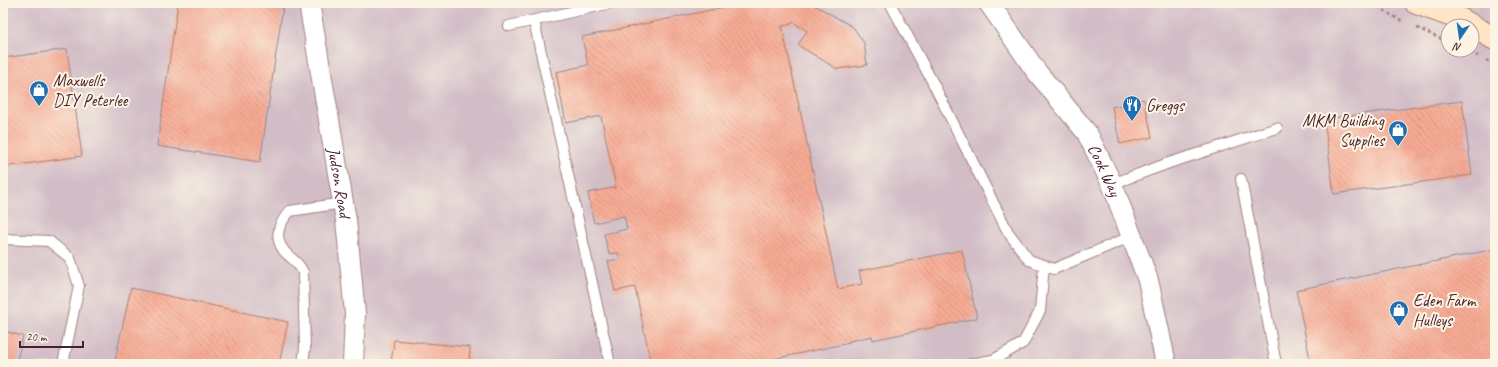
<svg xmlns="http://www.w3.org/2000/svg" width="1498" height="367" viewBox="0 0 1498 367" font-family="Caveat,sans-serif">
  <style>
    .industrial { fill: #d2bdc7; fill-rule: evenodd }
    .building { fill: url(#building-back-hatch) }
    .lines { fill: none; stroke-linecap: round; stroke-linejoin: round }
    .lane-casing { stroke: #a0827b; stroke-width: 12 }
    .street-casing { stroke: #a0827b; stroke-width: 22 }
    .secondary-casing { stroke: #a0827b; stroke-width: 24 }
    .path { stroke: #a0827b; stroke-width: 2.5; stroke-dasharray: 3 3; stroke-linecap: butt }
    .lane { stroke: #fff; stroke-width: 10 }
    .street { stroke: #fff; stroke-width: 20 }
    .secondary { stroke: #ffe4c6; stroke-width: 22 }
    .labels { text-anchor: middle; dominant-baseline: central; stroke-width: 4; stroke-linejoin: round; paint-order: stroke }
    .poi-label { font-size: 17px; fill: #4a1f2b; stroke: #fcf5e5; text-anchor: start }
    .street-label { font-size: 17px; fill: #4a1f2b; stroke: #fcf5e5 }
  </style>
  <defs>
    <pattern id="building-back-hatch" width="6" height="6" patternUnits="userSpaceOnUse"><rect width="6" height="6" fill="#f7ab94"/><path d="M-1 5l2 2M0 0l6 6M5-1l2 2" fill="none" stroke="#ca8b79"/></pattern>
  </defs>
  <rect width="100%" height="100%" fill="#fcf5e5"/>
  <filter id="ink" filterUnits="userSpaceOnUse"><feTurbulence type="fractalNoise" baseFrequency=".025" numOctaves="2"/><feDisplacementMap in="SourceGraphic" scale="8" xChannelSelector="R" yChannelSelector="G"/><feConvolveMatrix kernelMatrix="1 2 1 2 8 2 1 2 1" color-interpolation-filters="sRGB"/></filter>
  <filter id="wash" filterUnits="userSpaceOnUse"><feTurbulence type="fractalNoise" baseFrequency=".012" numOctaves="4" result="noise"/><feDisplacementMap in="SourceGraphic" scale="16" xChannelSelector="R" yChannelSelector="G"/><feGaussianBlur stdDeviation="0.9" result="paint"/><feColorMatrix in="noise" values="0 0 0 0 0 0 0 0 0 0 0 0 0 0 0 0 0 1.4 0 .05"/><feComposite in="paint" operator="in"/></filter>
  <g filter="url(#wash)">
    <rect width="100%" height="100%" fill="#f6e4cb"/>
    <path class="industrial" d="M3,3H1495V364H3ZM1448,26H1472V50H1448Z"/>
    <g id="blocks">
      <path class="building" d="M178,3H262L283,6L260,162L157,146Z
        M744,3H811L853,27L864,43L867,65L837,69L798,45L807,31L793,22L791,24L782,26L838,289L862,284L859,271L962,250L977,318L873,340L872,336L849,341V343L750,364H651L635,287L615,291L608,261L620,259L618,253L609,254L604,234L627,229L624,216L594,223L588,193L616,187L601,116L566,123L556,72L588,65L582,37Z
        M67,49L82,156L3,167V58Z
        M1144,99L1152,137L1120,144L1112,107Z
        M1462,101L1472,175L1334,194L1324,119Z
        M1495,249V364H1311L1296,290Z
        M131,288L288,322L279,364H114Z
        M3,331L23,336L16,364H3Z
        M394,340L470,347L469,364H391Z"/>
    </g>
  </g>
  <g filter="url(#ink)">
    <use href="#blocks" fill-opacity="0" stroke="#a0827b" stroke-width="1"/>
    <g class="lines">
      <g class="lane-casing">
        <path id="lane" d="M890,3L932,81L1008,232L1029,260L1054,269L1132,236
          M534,21L610,364
          M509,26L611,3
          M1241,179L1276,364
          M1112,184L1169,163L1277,128
          M3,239L49,241L70,258L79,286L63,364
          M303,364L305,348L303,272C299,262 291,259 284,251C273,236 279,223 290,211L343,203
          M971,364L993,360L1023,343L1040,311L1044,265"/>
      </g>
      <g class="street-casing">
        <g id="street">
          <path id="s1" d="M309,3L346,220L355,314L353,364"/>
          <path id="s2" d="M989,3L1036,71L1087,133L1112,184L1148,280L1166,364"/>
        </g>
      </g>
      <g class="secondary-casing">
        <path id="secondary" d="M1416,3L1460,19L1495,39"/>
      </g>
      <path class="path" d="M1374,3L1391,15L1402,21
        M1417,28L1448,42
        M1465,50L1478,56
        M1486,60L1495,65"/>
      <use href="#lane" class="lane"/>
      <use href="#street" class="street"/>
      <use href="#secondary" class="secondary"/>
    </g>
  </g>
  <defs>
    <g id="shop-pin" transform="scale(1)"><path d="M0 17L-7.5 6A9.5 9.5 0 1 1 7.5 6Z" fill="#1f6fb2" stroke="#fcf5e5"/><path d="M-5-2.5h2.3a2.7 3.5 0 0 1 5.4 0H5L5.5 6h-11ZM-1.5-2.5h3a1.5 2.3 0 0 0-3 0Z" fill="#fff"/></g>
    <g id="restaurant-pin" transform="scale(1)"><path d="M0 17L-7.5 6A9.5 9.5 0 1 1 7.5 6Z" fill="#1f6fb2" stroke="#fcf5e5"/><path d="M-5-6h1v4h1v-4h1v4h1v-4h1v5L-1.5 .5V6h-2V.5L-5-1ZM5-6V6H3V1.5H1.5Q1.5-4 5-6Z" fill="#fff"/></g>
  </defs>
  <g fill-rule="evenodd">
    <use href="#shop-pin" x="39" y="90"/>
    <use href="#restaurant-pin" x="1132" y="105"/>
    <use href="#shop-pin" x="1398" y="130"/>
    <use href="#shop-pin" x="1399" y="310"/>
  </g>
  <g class="labels">
    <g class="poi-label">
      <text x="53" y="80">Maxwells<tspan x="53" dy="20">DIY Peterlee</tspan></text>
      <text x="1146" y="105">Greggs</text>
      <text x="1384" y="120" text-anchor="end">MKM Building<tspan x="1384" dy="20">Supplies</tspan></text>
      <text x="1413" y="300">Eden Farm<tspan x="1413" dy="20">Hulleys</tspan></text>
    </g>
    <g class="street-label">
      <text stroke="none"><textPath href="#s2" startOffset="204">Cook Way</textPath></text>
      <text stroke="none"><textPath href="#s1" startOffset="182">Judson Road</textPath></text>
    </g>
  </g>
  <rect width="1498" height="367" fill="none" stroke="#fcf5e5" stroke-width="16"/>
  <g transform="translate(1460 38) rotate(193)"><circle r="19" fill="#fcf5e5" stroke="#b59f9b"/>
  <path d="M0-3L7 15L0 10L-7 15Z" fill="#1f6fb2"/>
  <text y="-6" font-size="11" font-weight="bold" text-anchor="middle" fill="#4a1f2b">N</text>
  </g>
  <path d="M20 341v6h63v-6" fill="none" stroke="#4a1f2b" stroke-width="2"/>
  <text x="26" y="341" font-size="12" fill="#4a1f2b" stroke="#fcf5e5" stroke-width="3" paint-order="stroke">20 m</text>
</svg>
